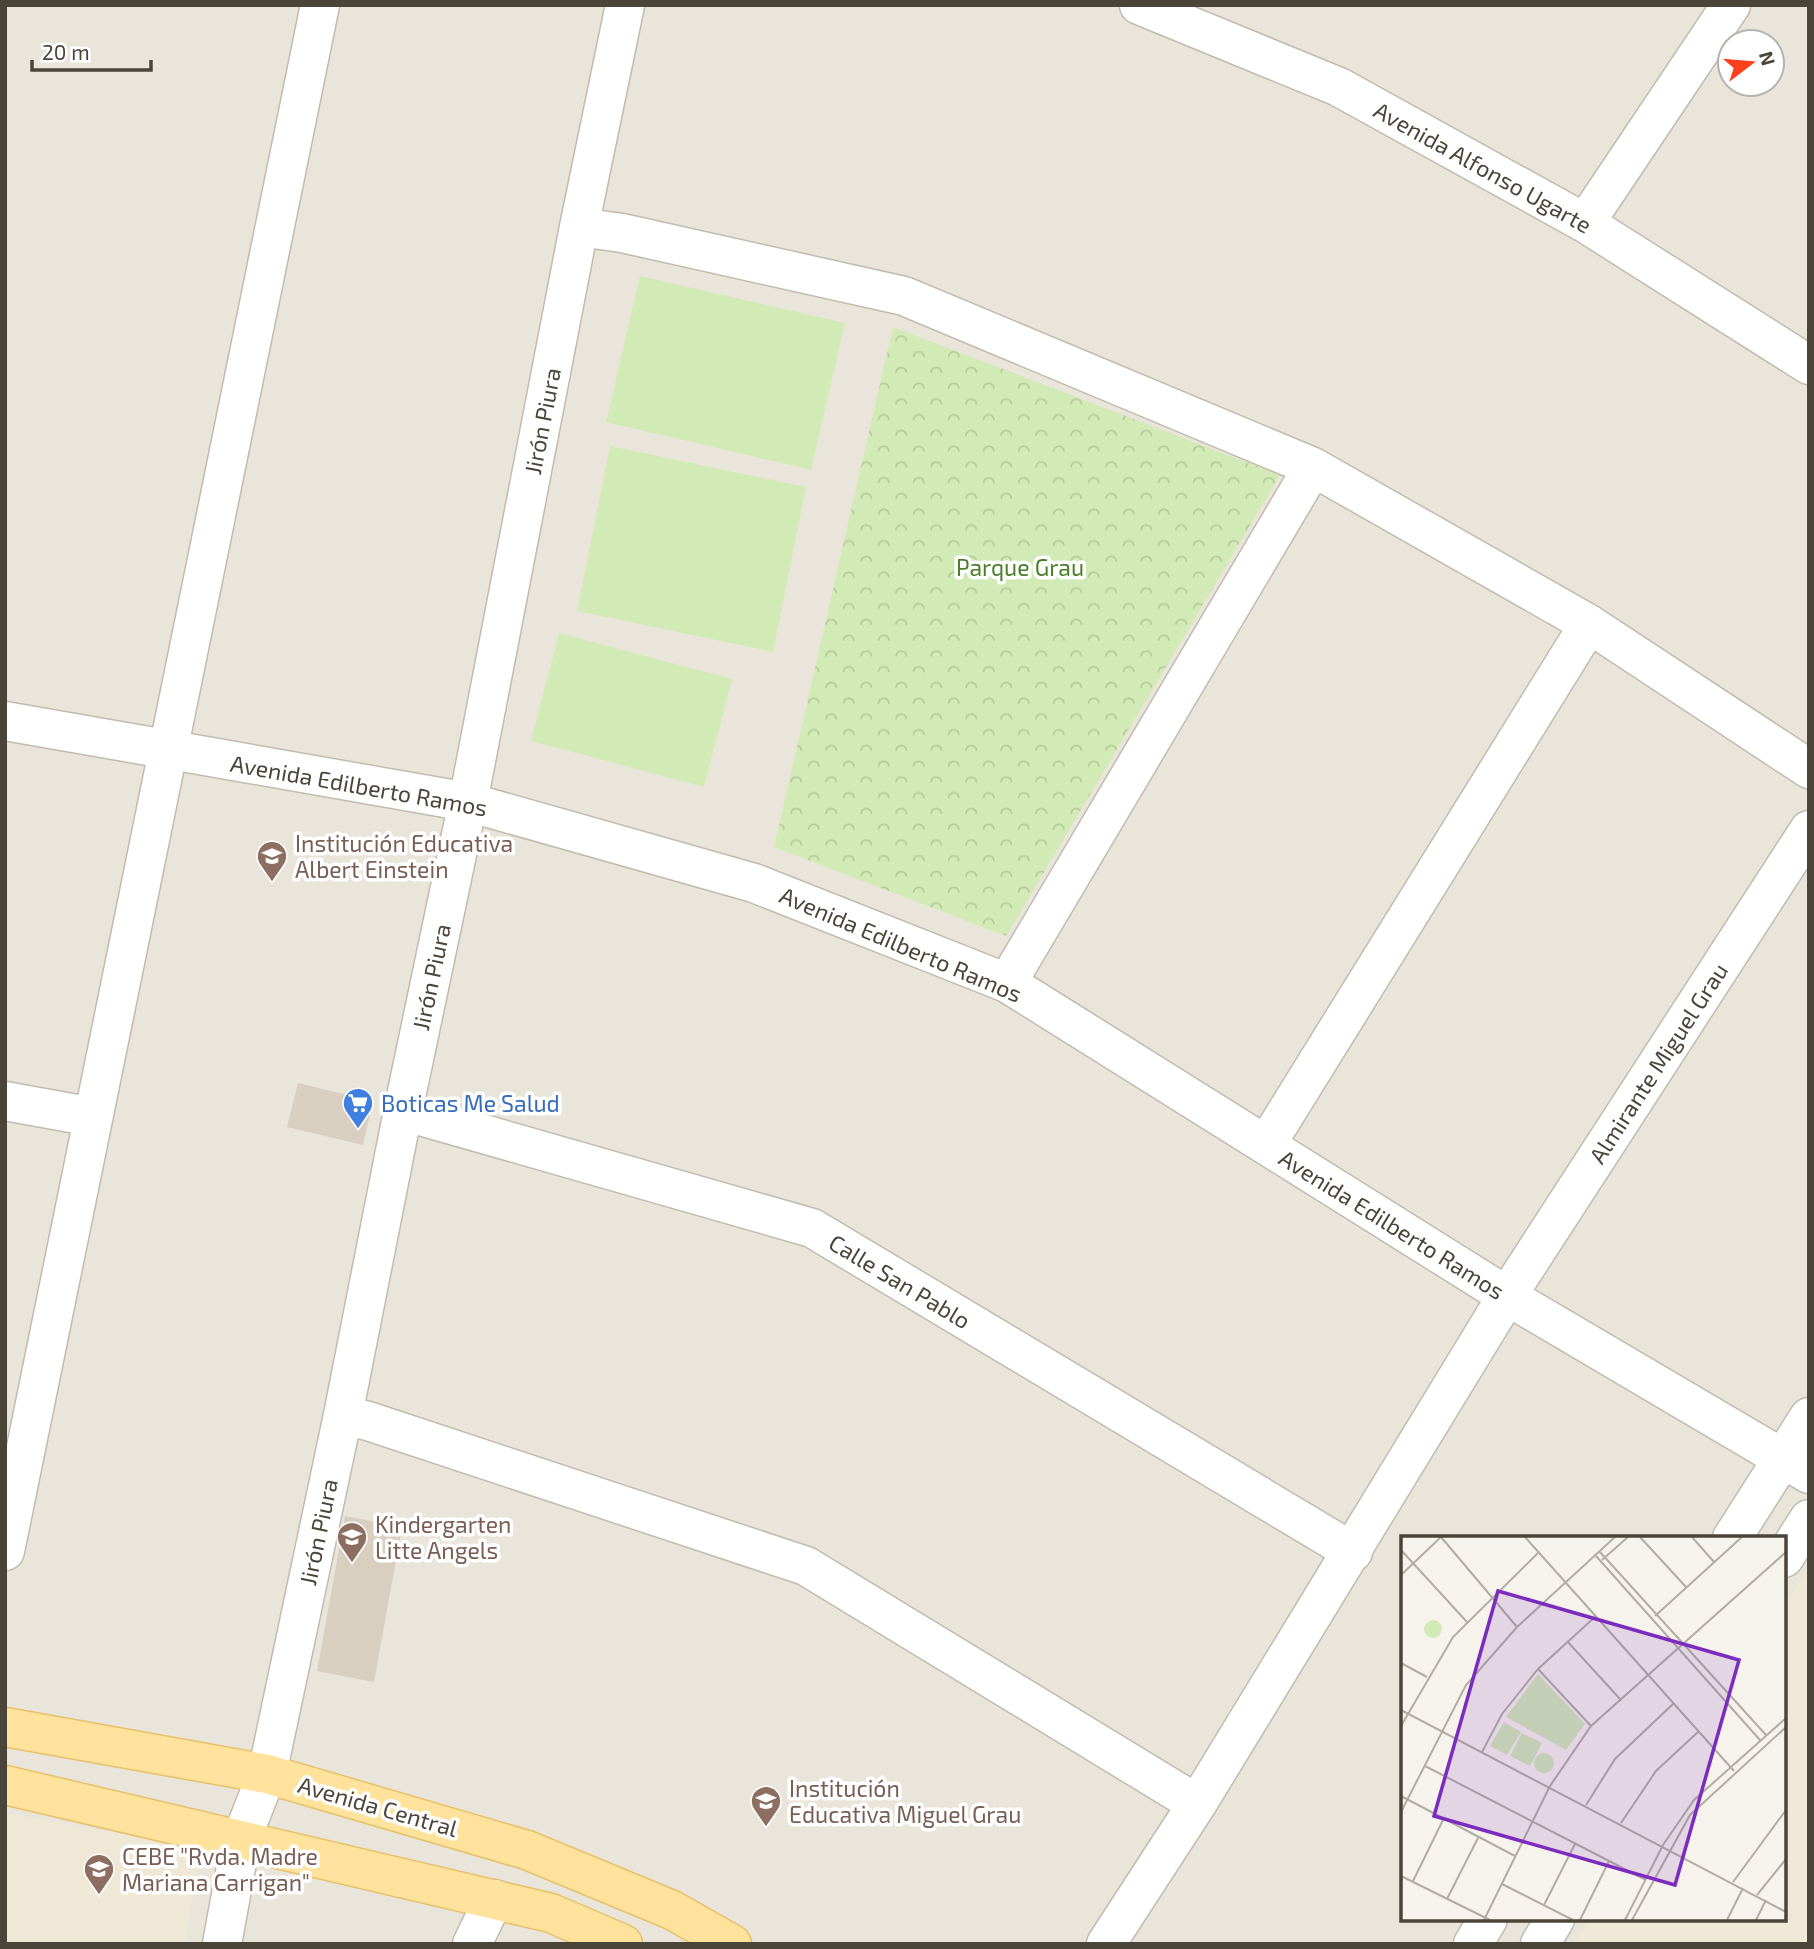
<svg xmlns="http://www.w3.org/2000/svg" width="1814" height="1949" viewBox="0 0 1814 1949" font-family="'Exo 2',sans-serif">
  <style>
    .residential { fill: #eae5da; fill-rule: evenodd }
    .education { fill: #efe8d6 }
    .park { fill: url(#park-crowns) }
    .pitch { fill: #d2eab5 }
    .building { fill: #d8cfc1 }
    .lines { fill: none; stroke-linecap: round; stroke-linejoin: round }
    .minor-casing { stroke: #c2bbae; stroke-width: 41 }
    .major-casing { stroke: #e6c16a; stroke-width: 41 }
    .minor { stroke: #fff; stroke-width: 38 }
    .major { stroke: #ffe39c; stroke-width: 38 }
    .labels { text-anchor: middle; dominant-baseline: central; stroke-width: 7; stroke-linejoin: round; paint-order: stroke }
    .street-label { font-size: 23px; fill: #4b4439; stroke: #fff }
    .park-label { font-size: 23px; fill: #4a7f2a; stroke: #fff }
    .education-label { font-size: 23px; fill: #785e54; stroke: #fff; text-anchor: start }
    .shop-label { font-size: 23px; fill: #366cbe; stroke: #fff; text-anchor: start }
    .inset-road { fill: none; stroke: #b2ada4; stroke-width: 2 }
    .view { fill: #7b2cbf; fill-opacity: 0.15; stroke: #7b2cbf; stroke-width: 3.5 }
    .inset-edge { fill: none; stroke: #4b4439; stroke-width: 3.5 }
  </style>
  <defs>
    <pattern id="park-crowns" width="20" height="18" patternUnits="userSpaceOnUse" patternTransform="scale(1.75)"><rect width="20" height="18" fill="#d2eab5"/><path d="M2 6a3 3 0 1 1 6 0M12 15a3 3 0 1 1 6 0" fill="none" stroke="#b6ca9c"/></pattern>
  </defs>
  <rect width="100%" height="100%" fill="#f6f3ec"/>
  <path class="residential" d="M5,5H1809V1944H5ZM1730,42H1772V84H1730ZM1403,1538H1784V1919H1403Z"/>
  <path class="education" d="M1809,1567V1944H1574L1589,1919H1784V1607Z
    M5,1813L201,1848L185,1944H5Z"/>
  <path class="park" d="M893,327L1280,475L1006,936L774,847Z"/>
  <path class="pitch" d="M640,276L845,323L811,470L606,422Z
    M610,446L806,487L773,652L577,611Z
    M559,633L732,679L704,787L531,741Z"/>
  <path class="building" d="M298,1083L373,1101L363,1145L287,1127Z
    M345,1516L402,1527L374,1682L317,1671Z"/>
  <g class="lines">
    <g class="minor-casing">
      <path id="minor" d="M1139,5L1339,87L1585,223L1809,365
        M1585,223L1731,5
        M579,227L622,233L904,296L1313,467L1589,624L1809,769
        M5,721L468,802L754,883L1007,983L1507,1296L1809,1474
        M1007,983L1313,467
        M5,1101L93,1117
        M403,1111L812,1228L1353,1552
        M1266,1145L1589,624
        M343,1415L368,1421L806,1566L1197,1804
        M1732,1538L1809,1417
        M5,1551L320,5
        M1784,1558L1809,1519
        M222,1944L241,1840L267,1774L343,1415L403,1111L468,802L579,227L625,5
        M472,1944L494,1899
        M1106,1944L1197,1804L1507,1296L1809,830
        M1473,1944L1488,1919
        M1540,1944L1555,1919"/>
    </g>
    <g class="major-casing">
      <path id="major" d="M5,1727L267,1774L527,1850L672,1910L732,1944
        M5,1785L551,1913L623,1944"/>
    </g>
    <use href="#minor" class="minor"/>
    <use href="#major" class="major"/>
  </g>
  <defs>
    <g id="school-pin" transform="scale(1.575)"><path d="M0 17L-7.5 6A9.5 9.5 0 1 1 7.5 6Z" fill="#8d6e63" stroke="#fff"/><path d="M0-5L7-2L0 1L-7-2ZM-4 1L0 2.5L4 1V4Q0 6-4 4Z" fill="#fff"/></g>
    <g id="supermarket-pin" transform="scale(1.575)"><path d="M0 17L-7.5 6A9.5 9.5 0 1 1 7.5 6Z" fill="#3f7fe0" stroke="#fff"/><path d="M-6-5.5h2.5l.6 2H6L4.5 2H-2.5L-4.4-4H-6ZM-1.5 3.2a1.3 1.3 0 1 0 .1 0ZM3 3.2a1.3 1.3 0 1 0 .1 0Z" fill="#fff"/></g>
  </defs>
  <g fill-rule="evenodd">
    <use href="#school-pin" x="272" y="856"/>
    <use href="#supermarket-pin" x="358" y="1103"/>
    <use href="#school-pin" x="352" y="1537"/>
    <use href="#school-pin" x="766" y="1801"/>
    <use href="#school-pin" x="99" y="1869"/>
  </g>
  <g class="labels">
    <g class="street-label">
      <text transform="translate(1483 167) rotate(29)">Avenida Alfonso Ugarte</text>
      <text transform="translate(542 421) rotate(-79)">Jirón Piura</text>
      <text transform="translate(359 785) rotate(10)">Avenida Edilberto Ramos</text>
      <text transform="translate(901 944) rotate(23)">Avenida Edilberto Ramos</text>
      <text transform="translate(431 977) rotate(-78)">Jirón Piura</text>
      <text transform="translate(1658 1063) rotate(-57)">Almirante Miguel Grau</text>
      <text transform="translate(1392 1224) rotate(32)">Avenida Edilberto Ramos</text>
      <text transform="translate(900 1281) rotate(31)">Calle San Pablo</text>
      <text transform="translate(318 1532) rotate(-78)">Jirón Piura</text>
      <text transform="translate(378 1806) rotate(16)">Avenida Central</text>
    </g>
    <g class="park-label">
      <text x="1020" y="567">Parque Grau</text>
    </g>
    <g class="education-label">
      <text x="295" y="843">Institución Educativa<tspan x="295" dy="26">Albert Einstein</tspan></text>
      <text x="375" y="1524">Kindergarten<tspan x="375" dy="26">Litte Angels</tspan></text>
      <text x="789" y="1788">Institución<tspan x="789" dy="26">Educativa Miguel Grau</tspan></text>
      <text x="122" y="1856">CEBE "Rvda. Madre<tspan x="122" dy="26">Mariana Carrigan"</tspan></text>
    </g>
    <g class="shop-label">
      <text x="381" y="1103">Boticas Me Salud</text>
    </g>
  </g>
  <g transform="translate(1401 1536)">
    <rect width="385" height="385" fill="#f6f3ec"/>
    <path d="M137,138L184,188L165,214L105,181Z" fill="#d2eab5"/>
    <path d="M23 93a9 9 0 1 1 18 0a9 9 0 1 1-18 0ZM103,186L120,196L106,219L89,210ZM121,197L141,207L129,230L109,220ZM133 227a10 10 0 1 1 20 0a10 10 0 1 1-20 0Z" fill="#d2eab5"/>
    <path class="inset-road" d="M40,1L116,91M124,1L333,235M239,1L285,51M291,1L313,26M0,14L66,86M199,16L365,199M195,20L359,204M201,24L227,1M0,39L40,1M254,80L341,1M166,105L219,163M0,127L26,141M137,133L190,190M0,174L385,376M0,190L52,101L138,16M81,216L101,178L137,133L195,80M24,230L245,344M0,260L114,320M185,269L214,223L273,167M0,276L65,149L116,91L214,1M220,287L255,235L298,195M0,340L89,384M12,345L42,284M332,346L385,274M101,348L172,384M356,359L385,323M46,363L77,302M143,369L174,308M83,384L149,250L190,190L385,16M179,384L208,325M224,384L262,309L293,264L385,182M231,384L289,279L385,191M326,384L342,352M355,384L365,364"/>
    <path class="view" d="M97,55L338,124L274,349L33,280Z"/>
    <rect width="385" height="385" class="inset-edge"/>
  </g>
  <rect width="1814" height="1949" fill="none" stroke="#4b4439" stroke-width="14"/>
  <g transform="translate(1751 63) rotate(74)"><circle r="33" fill="#ffffff" stroke="#b7b4b0" stroke-width="2"/>
  <path d="M0-5L12 26L0 18L-12 26Z" fill="#fc3f1d"/>
  <text y="-10" font-size="19" font-weight="bold" text-anchor="middle" fill="#4b4439">N</text>
  </g>
  <path d="M32 60v10h119v-10" fill="none" stroke="#4b4439" stroke-width="3.5"/>
  <text x="42" y="60" font-size="21" fill="#4b4439" stroke="#ffffff" stroke-width="5" paint-order="stroke">20 m</text>
</svg>
